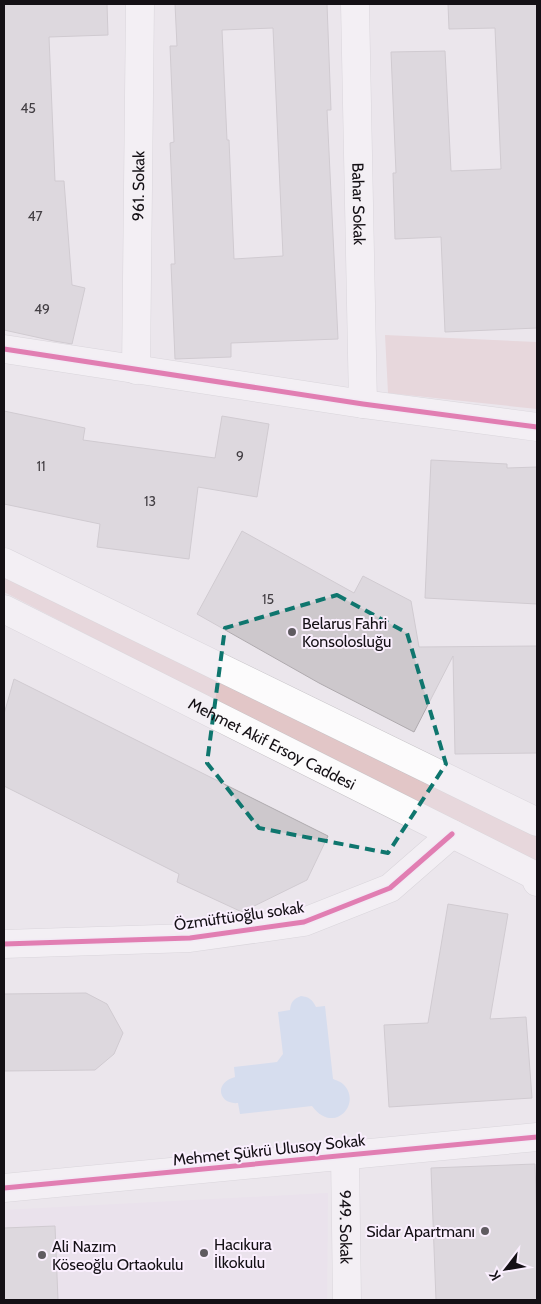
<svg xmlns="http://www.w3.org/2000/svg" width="541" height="1304" viewBox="0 0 541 1304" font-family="Cabin,sans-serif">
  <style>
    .built { fill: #e8ddeb }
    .green { fill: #e2c6c7 }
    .water { fill: #bcd3ef }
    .building { fill: #cdc8cc; stroke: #afaaae; fill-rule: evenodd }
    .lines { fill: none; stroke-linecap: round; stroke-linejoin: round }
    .minor-casing { stroke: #c5c2c6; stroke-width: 29 }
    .major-casing { stroke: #c5c2c6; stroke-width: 29 }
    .minor { stroke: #fcfbfc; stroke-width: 28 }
    .major { stroke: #fcfbfc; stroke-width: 28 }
    .cycleway-casing { stroke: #faeffe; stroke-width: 8 }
    .cycleway { stroke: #d6006c; stroke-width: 5 }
    .marked { fill: none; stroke: #0f766e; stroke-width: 4; stroke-dasharray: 10 6; stroke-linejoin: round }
    .poi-dot { fill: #5f5b60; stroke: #faeffe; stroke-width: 2 }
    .labels { text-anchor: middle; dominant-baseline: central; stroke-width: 4; stroke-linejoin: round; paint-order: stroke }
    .number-label { font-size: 14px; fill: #423e43 }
    .street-label { font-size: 16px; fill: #141015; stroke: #faeffe }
    .poi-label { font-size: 16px; fill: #141015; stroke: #faeffe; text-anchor: start }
  </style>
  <rect width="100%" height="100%" fill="#ebe6ec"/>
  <path class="built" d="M328,1193L327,1300H4V1210Z"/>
  <path class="green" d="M385,335L537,342V409L388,393Z
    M4,573L537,835V866L4,592Z"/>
  <path class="water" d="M301,996C309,997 312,999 316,1007L325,1006L333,1079C336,1080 341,1082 343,1084C363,1103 334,1136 312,1106L240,1114L238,1103C219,1105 213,1083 235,1077L234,1067L277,1062L283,1054L278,1012L290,1010C291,1002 293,999 301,996Z"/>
  <path class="building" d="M4,4H107L108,35L49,37L55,181H64L72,285L85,288L72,344L54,341L4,330Z
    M175,4H327L331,110H327L338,339L231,343V357L175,359L171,264H175L170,143L174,142L170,46H177ZM273,28L283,256L234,259L229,140H227L222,30Z
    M448,4H537V328L445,332L441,237L395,239L393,173H396L391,52L445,51L451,171L501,169L495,28L449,29Z
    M4,411L85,428L83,440L215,458L222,416L269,424L257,497L198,487L189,559L97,547L100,524L4,504Z
    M431,460L507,464V468L537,467V604L425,598Z
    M242,531L354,593L363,576L411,601L419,647L537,646V753L455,754L453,656L414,732L319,683L197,614Z
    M14,679L328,836L307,880L242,912L177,882L179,874L4,786V714Z
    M448,904L508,914L490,1019L526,1017L532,1098L389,1107L384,1025L428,1023Z
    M86,993L107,1004L123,1033L114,1054L95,1070L4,1071V994Z
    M535,1164L537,1224V1300H436L431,1168Z
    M55,1226L58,1300H4V1228Z"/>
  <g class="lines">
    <g class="minor-casing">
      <g id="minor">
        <path id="s1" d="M355,4L363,404"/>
        <path d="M4,349L363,404L537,427"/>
        <path id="s2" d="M136,370L140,4"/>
        <path d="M4,944L190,938L304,922L390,888L452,834"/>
        <path id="s3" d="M345,1155L347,1300"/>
        <path d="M4,1188L537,1137"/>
      </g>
    </g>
    <g class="major-casing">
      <g id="major">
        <path d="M4,562L537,822"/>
        <path id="s4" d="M4,609L534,875L537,882"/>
      </g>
    </g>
    <use href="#minor" class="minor"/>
    <use href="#major" class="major"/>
    <g class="cycleway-casing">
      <path id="cycleway" d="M4,349L363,404L537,427
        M4,944L190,938L304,922L390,888L452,834
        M4,1188L537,1137"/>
    </g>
    <use href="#cycleway" class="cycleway"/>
  </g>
  <path d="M0 0H541V1304H0ZM337,595L407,633L446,764L388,853L259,828L207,763L225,628Z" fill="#ebe6ec" fill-opacity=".55" fill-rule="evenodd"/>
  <path class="marked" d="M337,595L407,633L446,764L388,853L259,828L207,763L225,628Z"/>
  <g class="poi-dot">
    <circle cx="292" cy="632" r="5"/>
    <circle cx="485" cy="1231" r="5"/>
    <circle cx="204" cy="1253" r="5"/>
    <circle cx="42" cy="1255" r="5"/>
  </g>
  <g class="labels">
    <g class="number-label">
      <text x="28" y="108">45</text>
      <text x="35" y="216">47</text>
      <text x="42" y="309">49</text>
      <text x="240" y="456">9</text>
      <text x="41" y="466">11</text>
      <text x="150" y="501">13</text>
      <text x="268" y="599">15</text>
    </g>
    <g class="street-label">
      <text stroke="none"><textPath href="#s2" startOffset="184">961. Sokak</textPath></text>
      <text stroke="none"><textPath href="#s1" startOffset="200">Bahar Sokak</textPath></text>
      <text stroke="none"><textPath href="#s4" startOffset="300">Mehmet Akif Ersoy Caddesi</textPath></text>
      <text transform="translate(239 916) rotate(-8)">Özmüftüoğlu sokak</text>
      <text transform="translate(269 1150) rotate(-6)">Mehmet Şükrü Ulusoy Sokak</text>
      <text stroke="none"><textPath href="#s3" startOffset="72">949. Sokak</textPath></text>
    </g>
    <g class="poi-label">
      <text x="302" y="623">Belarus Fahri<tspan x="302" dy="18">Konsolosluğu</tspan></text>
      <text x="475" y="1231" text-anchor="end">Sidar Apartmanı</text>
      <text x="214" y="1244">Hacıkura<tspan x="214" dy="18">İlkokulu</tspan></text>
      <text x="52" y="1246">Ali Nazım<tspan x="52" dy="18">Köseoğlu Ortaokulu</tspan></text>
    </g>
  </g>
  <rect width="541" height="1304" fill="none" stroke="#141015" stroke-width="10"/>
  <g transform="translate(506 1269) rotate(239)" stroke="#faeffe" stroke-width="4" paint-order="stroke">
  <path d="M0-4L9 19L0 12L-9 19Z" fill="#141015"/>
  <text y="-8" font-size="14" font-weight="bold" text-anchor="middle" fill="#141015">K</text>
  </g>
</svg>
